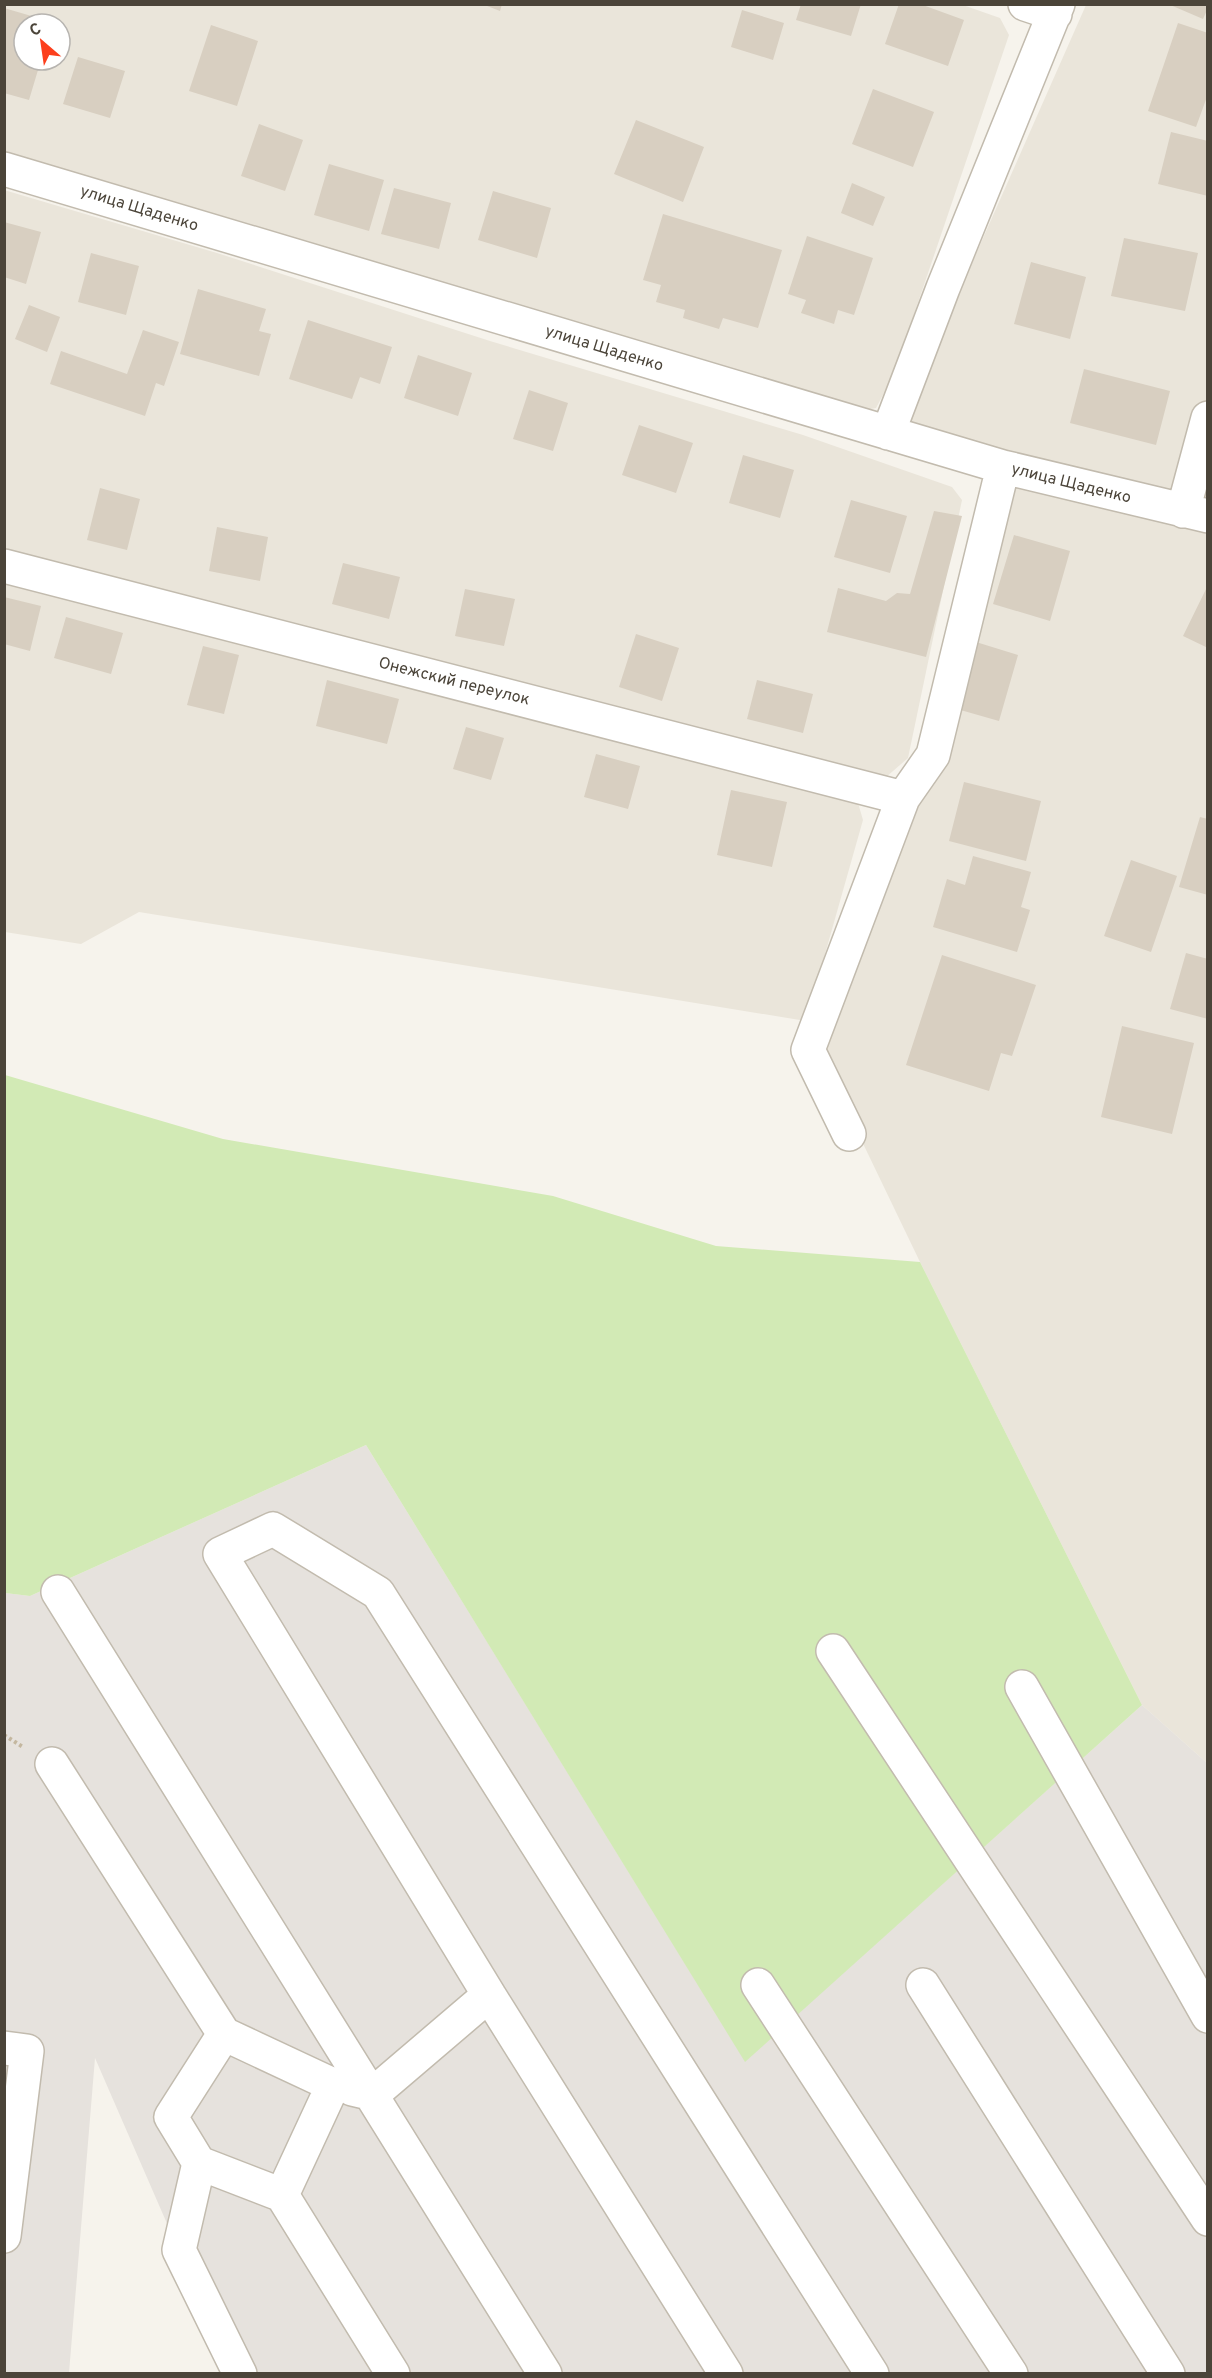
<svg xmlns="http://www.w3.org/2000/svg" width="1212" height="2378" viewBox="0 0 1212 2378" font-family="Overpass,sans-serif">
  <style>
    .residential { fill: #eae5da; fill-rule: evenodd }
    .industrial { fill: #e6e2dd }
    .green { fill: #d2eab5 }
    .building { fill: #d8cfc1 }
    .lines { fill: none; stroke-linecap: round; stroke-linejoin: round }
    .minor-casing { stroke: #c2bbae; stroke-width: 36 }
    .path { stroke: #c4b79f; stroke-width: 4; stroke-dasharray: 3 3; stroke-linecap: butt }
    .minor { stroke: #fff; stroke-width: 33 }
    .labels { text-anchor: middle; dominant-baseline: central; stroke-width: 4.5; stroke-linejoin: round; paint-order: stroke }
    .street-label { font-size: 16px; fill: #4b4439; stroke: #fff }
  </style>
  <rect width="100%" height="100%" fill="#f6f3ec"/>
  <path class="residential" d="M960,4L1000,18L1009,35L893,376L876,408L849,413L5,157L4,5ZM24,24H60V60H24Z
    M1086,5H1207V1763L1142,1705L920,1262L818,1050L909,802L1011,459L900,426Z
    M4,190L217,253L490,341L803,435L952,487L962,500L908,758L885,778L5,551Z
    M4,577L858,803L863,820L806,1021L139,912L81,944L5,932Z"/>
  <path class="industrial" d="M366,1445L745,2061L1142,1705L1207,1763V2373H232L95,2058L69,2373L5,2374V1593L30,1596Z"/>
  <path class="green" d="M5,1075L223,1139L553,1196L716,1246L920,1262L1142,1705L745,2062L366,1445L30,1596L5,1593Z"/>
  <path class="building" d="M482,4H502L500,11Z
    M801,4H861L851,36L796,20Z
    M899,4H920L964,20L948,66L885,44Z
    M1168,4H1208V8L1203,19Z
    M4,8L52,22L24,24V60H41L29,100L4,93Z
    M742,10L784,23L773,60L731,47Z
    M1178,23L1208,33V94L1196,127L1148,111Z
    M211,25L258,41L237,106L189,91Z
    M78,57L125,71L110,118L63,104Z
    M873,89L934,112L913,167L852,144Z
    M636,120L704,147L683,202L614,174Z
    M259,124L303,140L285,191L241,176Z
    M1171,132L1208,141V196L1158,184Z
    M329,164L384,180L369,231L314,215Z
    M852,183L885,197L873,226L841,213Z
    M394,188L451,203L439,249L381,234Z
    M493,191L551,208L537,258L478,240Z
    M663,214L782,250L758,328L723,318L719,329L683,318L685,310L656,302L661,285L643,280Z
    M4,222L41,232L26,284L4,277Z
    M807,236L873,258L854,315L838,310L834,324L801,313L806,300L788,294Z
    M1124,238L1198,253L1185,311L1111,296Z
    M91,253L139,266L126,315L78,302Z
    M1031,262L1086,277L1070,339L1014,324Z
    M198,289L266,309L259,331L271,334L259,376L180,354Z
    M29,305L60,317L47,352L15,339Z
    M308,320L392,347L380,384L360,377L352,399L289,379Z
    M143,330L179,342L164,386L156,383L145,416L50,384L61,351L127,374Z
    M418,355L472,373L458,416L404,398Z
    M1084,369L1170,391L1156,445L1070,423Z
    M529,390L568,403L553,451L513,439Z
    M639,425L693,443L676,493L622,475Z
    M743,455L794,470L780,518L729,503Z
    M100,488L140,499L127,550L87,540Z
    M851,500L907,516L890,573L834,557Z
    M934,511L962,516L926,657L827,632L838,588L886,601L897,593L910,594Z
    M217,527L268,537L260,581L209,571Z
    M1014,535L1070,551L1050,621L993,604Z
    M343,563L400,577L389,619L332,604Z
    M1208,585V648L1183,636Z
    M465,589L515,599L504,646L455,636Z
    M4,597L41,606L30,651L4,644Z
    M66,617L123,633L111,674L54,658Z
    M636,634L679,648L662,701L619,687Z
    M976,642L1018,655L999,721L957,709Z
    M203,646L239,655L224,714L187,705Z
    M327,680L399,699L387,744L316,726Z
    M757,680L813,694L803,733L747,719Z
    M466,727L504,738L491,780L453,769Z
    M596,754L640,766L628,809L584,797Z
    M964,782L1041,801L1026,861L949,841Z
    M731,790L787,802L772,867L717,855Z
    M1200,817L1208,819V895L1179,887Z
    M973,856L1031,872L1021,907L1030,910L1017,952L933,927L947,879L965,885Z
    M1131,860L1177,876L1151,952L1104,936Z
    M1186,953L1208,959V1019L1170,1009Z
    M942,955L1036,985L1012,1056L1001,1053L989,1091L906,1065Z
    M1122,1026L1194,1043L1172,1134L1101,1117Z"/>
  <g class="lines">
    <g class="minor-casing">
      <path id="minor" d="M1025,4L1055,14
        M4,169L1003,467L1208,516
        M888,433L943,288L1058,4
        M1183,511L1208,418
        M4,566L903,798
        M849,1134L808,1050L903,798L933,755L1003,467
        M58,1592L545,2374
        M833,1651L1208,2219
        M1022,1687L1208,2016
        M52,1764L224,2034L333,2085L282,2195L393,2374
        M758,1985L1011,2374
        M923,1985L1168,2374
        M224,2034L171,2117L199,2163L282,2195
        M4,2048L27,2051L4,2236
        M352,2089L373,2094L489,1995
        M199,2163L179,2250L240,2374
        M726,2374L489,1995L220,1554L273,1529L378,1593L872,2374"/>
    </g>
    <path class="path" d="M4,1735L23,1747"/>
    <use href="#minor" class="minor"/>
  </g>
  <g class="labels">
    <g class="street-label">
      <text transform="translate(139 209) rotate(17)">улица Щаденко</text>
      <text transform="translate(604 349) rotate(17)">улица Щаденко</text>
      <text transform="translate(1071 484) rotate(14)">улица Щаденко</text>
      <text transform="translate(454 682) rotate(14)">Онежский переулок</text>
    </g>
  </g>
  <rect width="1212" height="2378" fill="none" stroke="#4b4439" stroke-width="12"/>
  <g transform="translate(42 42) rotate(331)"><circle r="28" fill="#ffffff" stroke="#b7b4b0" stroke-width="1.5"/>
  <path d="M0-4.5L10 22L0 15L-10 22Z" fill="#fc3f1d"/>
  <text y="-9" font-size="16" font-weight="bold" text-anchor="middle" fill="#4b4439">С</text>
  </g>
</svg>
